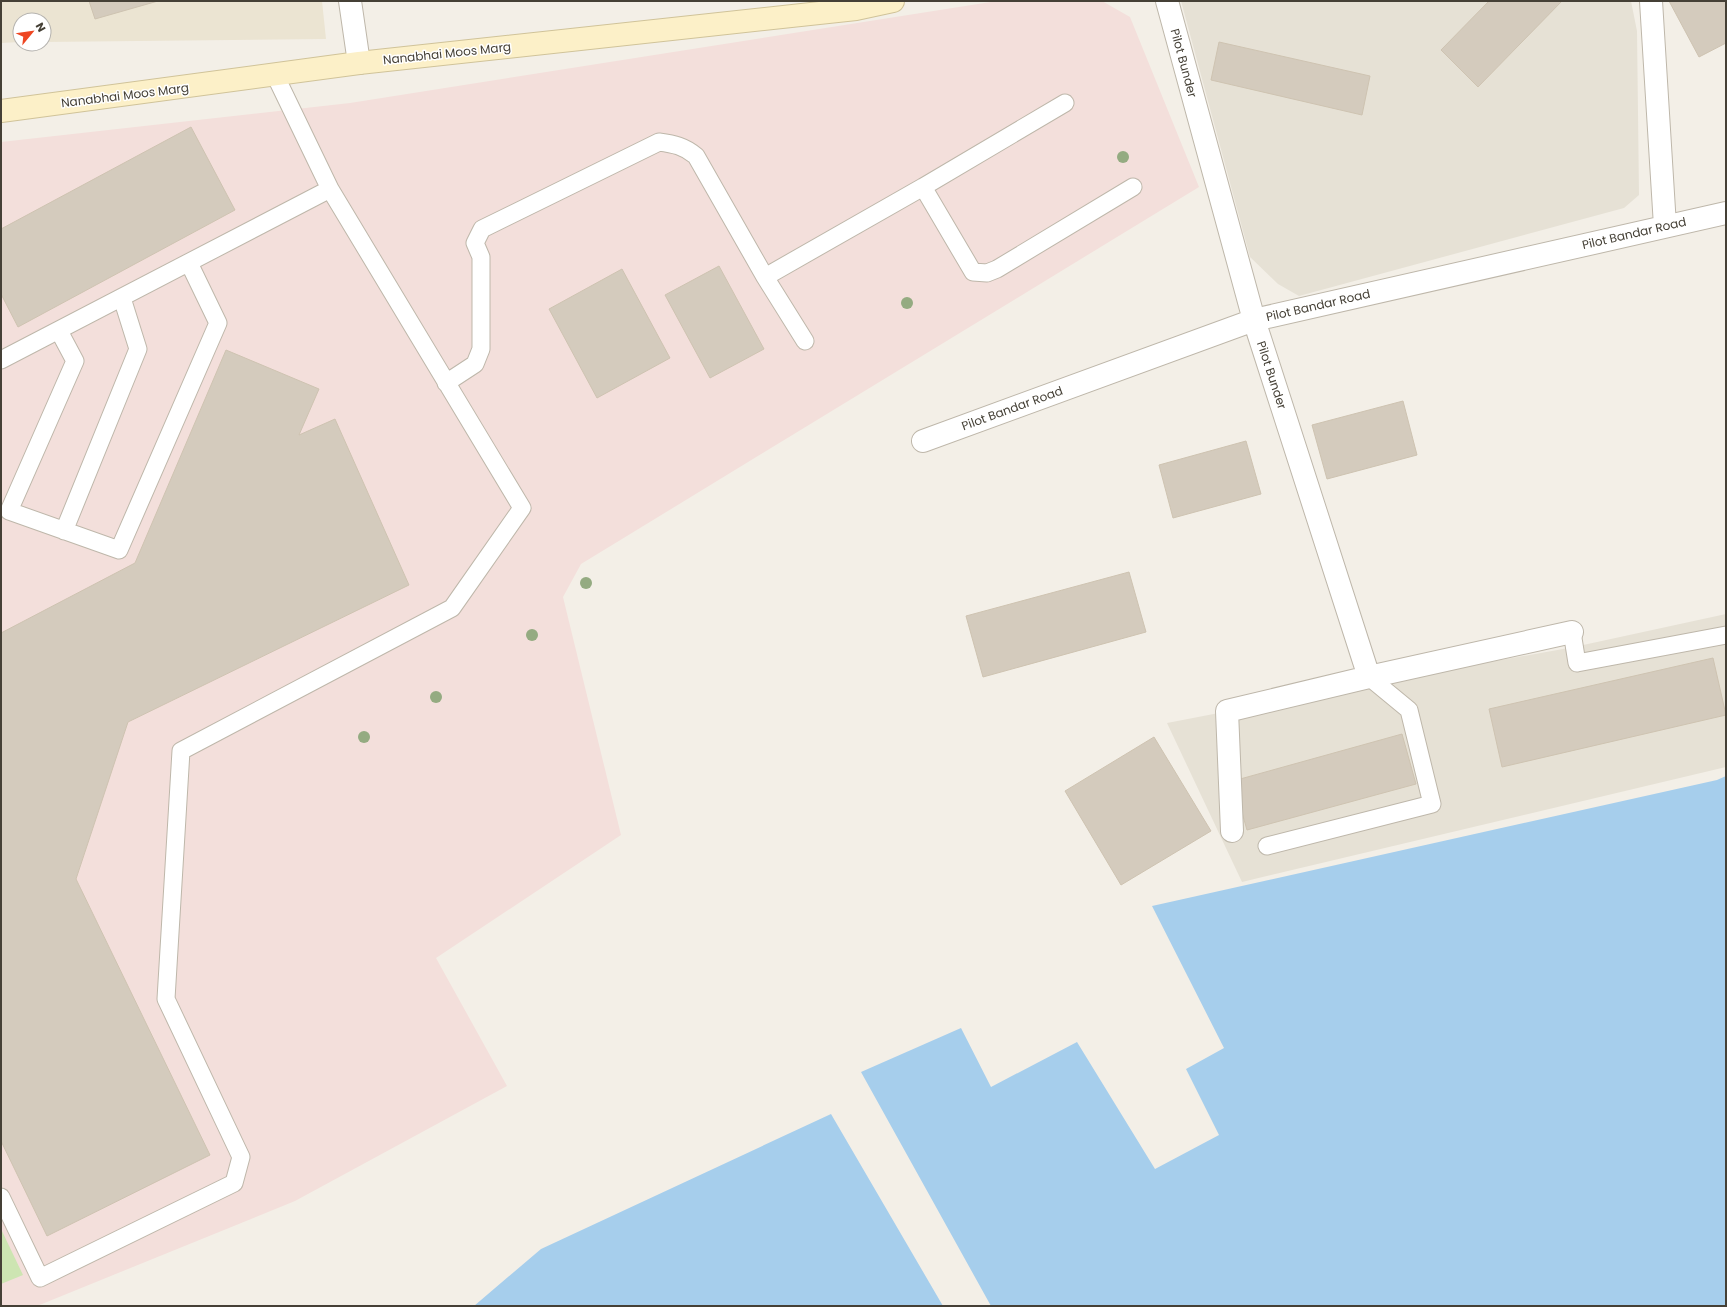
<svg xmlns="http://www.w3.org/2000/svg" width="1727" height="1307" viewBox="0 0 1727 1307" font-family="Poppins,sans-serif">
  <style>
    .residential { fill: #e6e1d5 }
    .education { fill: #ebe4d2 }
    .medical { fill: #f3dfdb }
    .green { fill: #cde5b2 }
    .water { fill: #a6ceec }
    .building { fill: #d4cbbd; stroke: #cec3b1 }
    .lines { fill: none; stroke-linecap: round; stroke-linejoin: round }
    .lane-casing { stroke: #beb7aa; stroke-width: 19 }
    .street-casing { stroke: #beb7aa; stroke-width: 24 }
    .secondary-casing { stroke: #d0c399; stroke-width: 24 }
    .lane { stroke: #fff; stroke-width: 17 }
    .street { stroke: #fff; stroke-width: 22 }
    .secondary { stroke: #fcf0c8; stroke-width: 22 }
    .tree { fill: #94ab81 }
    .labels { text-anchor: middle; dominant-baseline: central; stroke-width: 3; stroke-linejoin: round; paint-order: stroke }
    .street-label { font-size: 12px; fill: #454036; stroke: #fff }
  </style>
  <rect width="100%" height="100%" fill="#f3efe7"/>
  <path class="residential" d="M1181,1H1631L1637,31L1639,195L1624,208L1299,296L1278,284L1250,257Z
    M1726,614V767L1242,882L1167,723L1406,677L1574,647Z"/>
  <path class="education" d="M1,1H322L326,39L44,42V20H20V42L1,43Z"/>
  <path class="medical" d="M997,1H1102L1130,17L1199,187L581,564L563,597L621,835L436,958L507,1086L295,1201L42,1304L36,1306H1V142L350,103Z"/>
  <path class="green" d="M1,1229L23,1275L1,1284Z"/>
  <path class="water" d="M1726,776V1306H991L861,1072L961,1028L991,1087L1077,1042L1155,1169L1219,1135L1186,1069L1224,1048L1152,906L1717,780Z
    M831,1114L943,1306H474L541,1249Z"/>
  <path class="building" d="M89,1H158L95,19Z
    M1489,1H1562L1478,87L1441,50Z
    M1669,1H1726V43L1699,57Z
    M1219,42L1370,76L1362,115L1211,80Z
    M191,127L235,210L18,327L1,294V229Z
    M719,266L764,349L710,378L665,295Z
    M622,269L670,358L597,398L549,309Z
    M226,350L319,389L299,435L335,419L409,585L128,722L76,879L210,1155L47,1236L1,1141V633L135,563Z
    M1403,401L1417,455L1327,479L1312,425Z
    M1246,441L1261,494L1173,518L1159,465Z
    M1129,572L1146,632L983,677L966,616Z
    M1713,658L1726,715L1502,767L1489,709Z
    M1402,734L1416,784L1247,830L1233,781Z
    M1154,737L1211,831L1121,885L1065,791Z"/>
  <g class="lines">
    <g class="lane-casing">
      <path id="lane" d="M923,187L1065,103
        M765,277L923,187L973,272L987,273L997,269L1133,187
        M59,331L75,361L9,511L119,550L218,323L189,263
        M1,360L330,189
        M446,383L475,364L481,349V257L475,243L482,229L659,142C674,144 684,146 696,156L765,277L805,341
        M64,531L138,349L122,298
        M1572,632L1577,663L1726,635
        M1267,846L1432,804L1409,710L1369,677
        M1,1197L40,1278L234,1183L241,1157L166,999L181,751L452,608L522,508L330,189L275,75"/>
    </g>
    <g class="street-casing">
      <path id="street" d="M350,1L359,63
        M1167,1L1254,320L1369,677
        M1651,1L1665,226
        M923,441L1254,320L1726,213
        M1232,831L1227,711L1369,677L1572,632"/>
    </g>
    <g class="secondary-casing">
      <path id="secondary" d="M1,111L359,63L856,9L893,1"/>
    </g>
    <use href="#lane" class="lane"/>
    <use href="#street" class="street"/>
    <use href="#secondary" class="secondary"/>
  </g>
  <g class="tree">
    <circle cx="1123" cy="157" r="6"/>
    <circle cx="907" cy="303" r="6"/>
    <circle cx="586" cy="583" r="6"/>
    <circle cx="532" cy="635" r="6"/>
    <circle cx="436" cy="697" r="6"/>
    <circle cx="364" cy="737" r="6"/>
  </g>
  <g class="labels">
    <g class="street-label">
      <text transform="translate(447 53) rotate(-6)">Nanabhai Moos Marg</text>
      <text transform="translate(1184 63) rotate(75)">Pilot Bunder</text>
      <text transform="translate(125 95) rotate(-7)">Nanabhai Moos Marg</text>
      <text transform="translate(1634 233) rotate(-13)">Pilot Bandar Road</text>
      <text transform="translate(1318 305) rotate(-13)">Pilot Bandar Road</text>
      <text transform="translate(1272 375) rotate(72)">Pilot Bunder</text>
      <text transform="translate(1012 408) rotate(-20)">Pilot Bandar Road</text>
    </g>
  </g>
  <rect width="1727" height="1307" fill="none" stroke="#454036" stroke-width="4"/>
  <g transform="translate(32 32) rotate(61)"><circle r="19" fill="#ffffff" stroke="#b5b3af"/>
  <path d="M0-3L7 15L0 10L-7 15Z" fill="#ee4622"/>
  <text y="-6" font-size="11" font-weight="bold" text-anchor="middle" fill="#454036">N</text>
  </g>
</svg>
